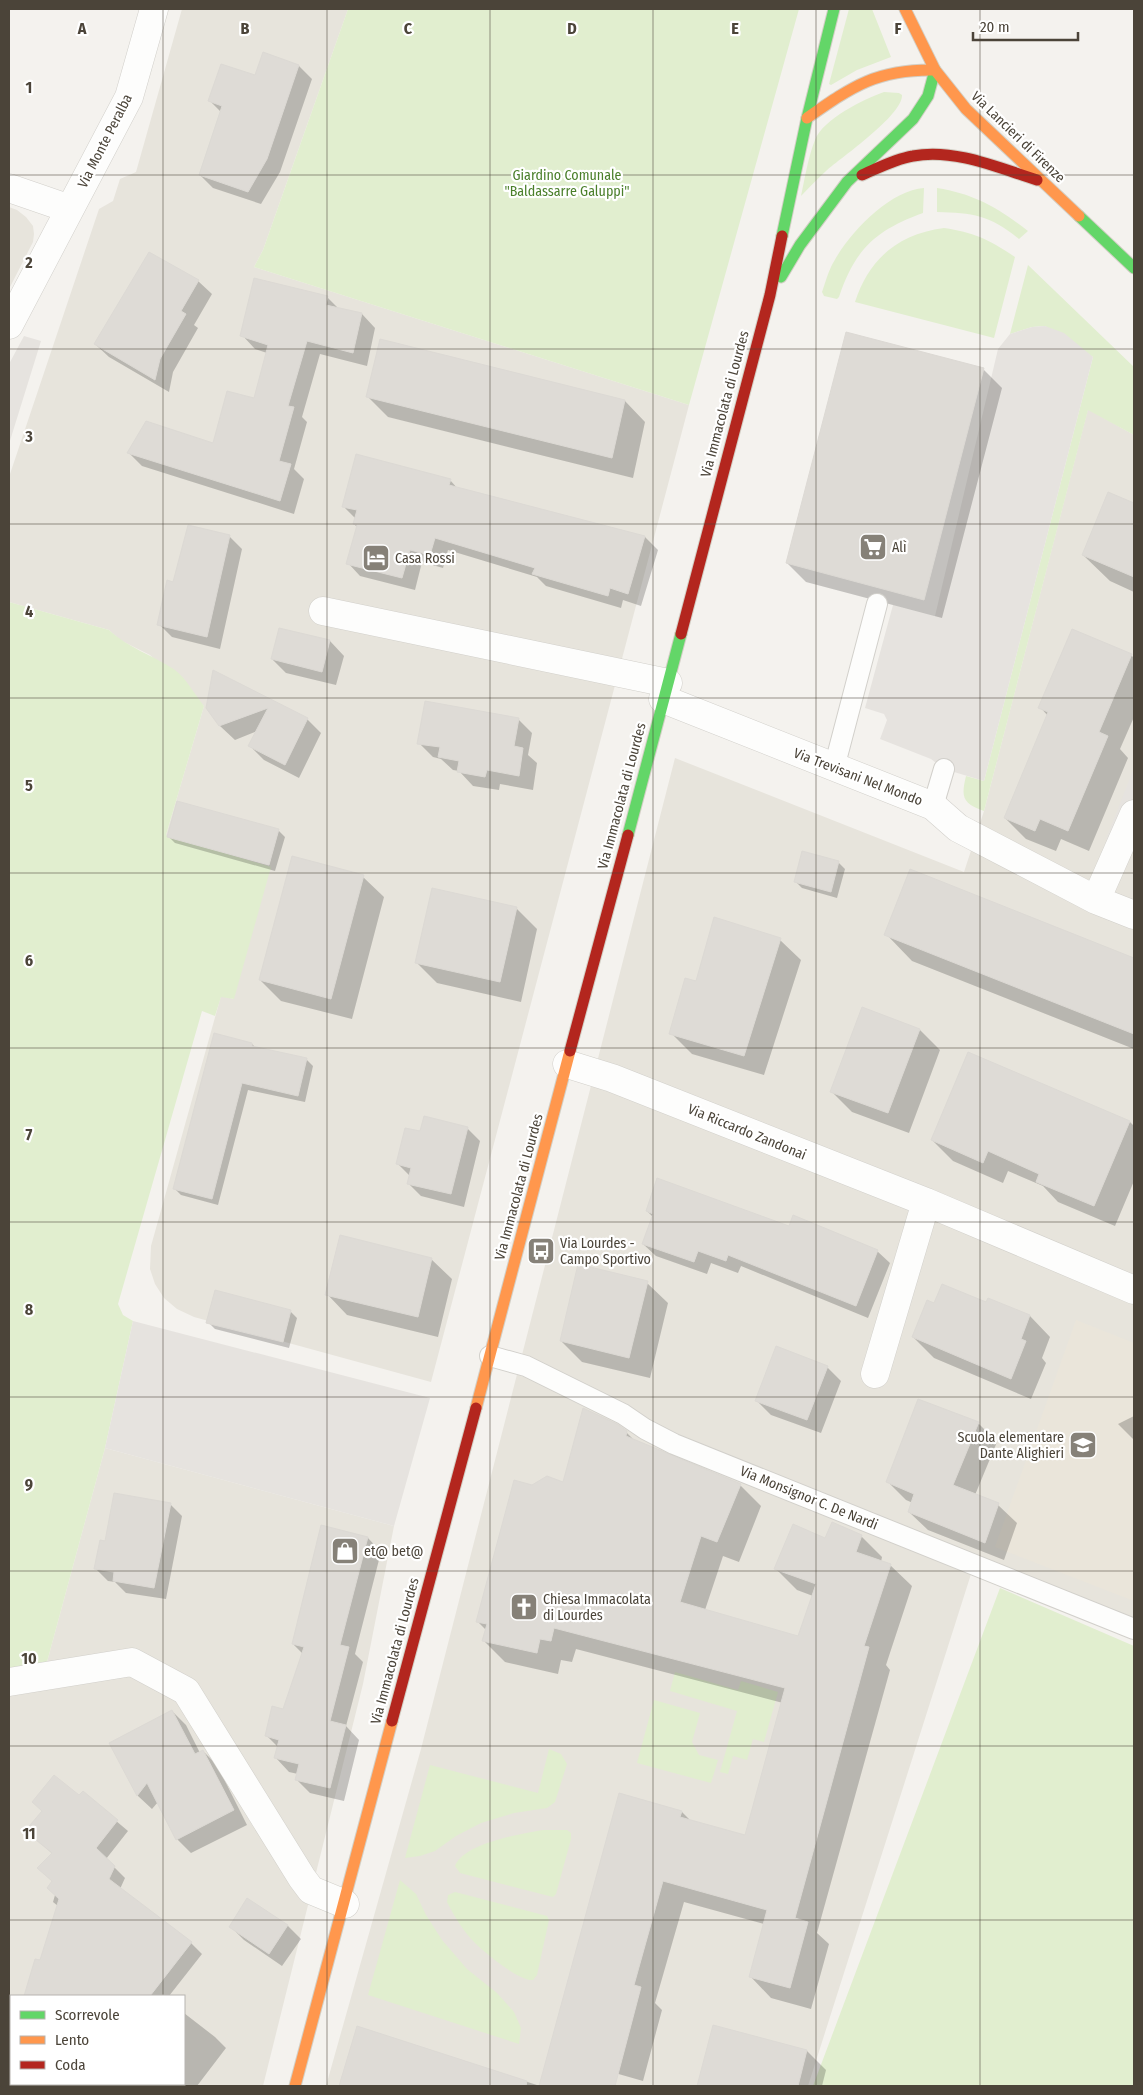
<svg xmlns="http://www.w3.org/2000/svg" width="1143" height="2095" viewBox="0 0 1143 2095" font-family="'Fira Sans Condensed',sans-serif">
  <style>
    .residential { fill: #e7e4dc; fill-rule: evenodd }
    .education { fill: #eae5da }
    .green { fill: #e1eecf }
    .parking { fill: #e6e3df }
    .shadow { fill: #0003 }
    .building { fill: #dedbd6; stroke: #dcd9d4 }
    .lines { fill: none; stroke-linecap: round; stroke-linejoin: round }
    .lane-casing { stroke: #d2d0cb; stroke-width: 22 }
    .street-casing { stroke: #d2d0cb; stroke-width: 29 }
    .fast-casing { stroke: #d3cfc5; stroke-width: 13 }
    .slow-casing { stroke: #d3cfc5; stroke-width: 13 }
    .jam-casing { stroke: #d3cfc5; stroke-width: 13 }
    .lane { stroke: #fdfdfc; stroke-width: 20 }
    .street { stroke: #fdfdfc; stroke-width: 28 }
    .fast { stroke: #63d668; stroke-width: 11 }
    .slow { stroke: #ff974d; stroke-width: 11 }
    .jam { stroke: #b3261e; stroke-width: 11 }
    .grid { fill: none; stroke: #4b4439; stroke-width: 1; stroke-opacity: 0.55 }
    .labels { text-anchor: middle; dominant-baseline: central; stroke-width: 4.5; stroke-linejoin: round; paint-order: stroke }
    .street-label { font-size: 14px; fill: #4b4439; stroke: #fff }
    .park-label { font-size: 14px; fill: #4a7f2a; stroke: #fff }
    .poi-label { font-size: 14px; fill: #4b4439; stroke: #fff; text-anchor: start }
    .grid-label { font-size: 16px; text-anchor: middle; font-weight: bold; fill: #4b4439; stroke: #fff; stroke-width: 4.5; stroke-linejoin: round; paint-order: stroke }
  </style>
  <rect width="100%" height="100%" fill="#f4f2ee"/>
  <path class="residential" d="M182,9H348L263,250L254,267L689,405L431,1382L194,1317L177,1309L164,1298L155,1284L150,1269L151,1246L221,996L234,999L166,835L204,706L150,655L120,640L109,630L9,602V477L99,209L113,201L120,179L136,172Z
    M9,207L17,210L26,217L33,226L34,234L33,242L9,289Z
    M1088,409L1134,435V1637L972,1571L808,2086H326L421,1749L675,758L964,872L984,811Z
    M105,1448L394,1526L363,1684L263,2086H9V1669L47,1662ZM11,1996H184V2084H11Z"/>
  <path class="education" d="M1076,1320L1134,1343V1601L995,1547Z"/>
  <path class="green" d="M348,9H799L689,405L254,267L263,250Z
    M849,9H872L891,57L857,70L831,85L829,84Z
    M884,92L899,93L902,95C903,115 842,157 826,171C817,179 809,188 801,196C805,178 808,157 815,140C823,119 864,99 884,92Z
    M924,188L923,213C876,230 855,249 839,297L837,299L824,296L822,292C825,284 827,275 831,267C846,236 889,190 924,188Z
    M937,188C975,194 998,208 1028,231L1019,239C990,215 973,213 937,212Z
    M944,228C973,232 990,240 1015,257L994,338L855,302C869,259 898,234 944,228Z
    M1028,265L1134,367V435L1088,410L984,811C962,803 961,797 966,776L984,781L1093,357L1045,326L1032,327L1010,334Z
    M9,602L109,630C128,648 153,655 175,670C186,678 195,695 204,706L166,835L271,867L234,999L221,997L215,1016L202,1011L118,1304L123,1315L133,1321L105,1448L47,1662L9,1669Z
    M1000,1588L1134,1646V2086H813Z
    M675,1672L738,1690L741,1681L778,1692L764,1742L753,1739L747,1760L733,1756L728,1774L720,1772L737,1711L670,1691Z
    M654,1700L700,1713L692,1742L699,1755L718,1760L711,1783L637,1763Z
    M549,1749L561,1754L567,1764L555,1802L547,1808L514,1813L481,1823L456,1836L435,1851L420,1856L405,1858L430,1765L538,1793Z
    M543,1830H567L571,1833V1839L556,1894L553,1897L460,1873L455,1866C464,1843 521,1834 543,1830Z
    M400,1880L416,1894L426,1915L442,1940L467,1969L497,1993L514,2012L521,2028L519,2044L368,1995Z
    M455,1892L547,1916L549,1920L537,1975L533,1980C520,1982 485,1953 475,1943C464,1932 454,1916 447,1902L448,1895Z"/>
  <path class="parking" d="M1045,326L1064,333L1093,357L984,781L944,769L931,759L880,739L887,720L884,714L865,708L893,605L935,616L998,349L1010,334L1032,327Z
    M24,336L41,341L9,444V364Z
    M1134,768V794L1115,843L1106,839Z
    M133,1321L430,1398L394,1526L105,1448Z"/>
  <path class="shadow" d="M299,66L312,79L280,172L261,204L213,188L200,175L221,112L209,100L256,77Z
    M255,279L328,298L339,309L362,314L375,328L367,366L320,354L302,417L307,422L294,469L304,479L294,514L142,466L128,452L214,444L254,400L267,353L255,349L242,335Z
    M198,281L212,294L194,325L198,328L173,372L169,392L109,357L95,344Z
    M983,369L1002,388L942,618L806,582L787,563Z
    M367,396L625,401L645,422L633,478L388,417Z
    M450,480L458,489L645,537L658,550L641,606L623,600L621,608L546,586L537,577L448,550L443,568L422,562L415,590L360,576L348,563L357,527L354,524L356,519L343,506Z
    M1109,494L1134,505V592L1110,581L1083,555Z
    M229,536L242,549L220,649L172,637L159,624L174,583Z
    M330,641L344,656L336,685L286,673L272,659Z
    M1131,655L1134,658V717L1120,749L1128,758L1089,851L1061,839L1056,851L1026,839L1005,818L1048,716L1040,707Z
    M214,672L307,719L321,733L299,778L264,760L250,746L257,731L235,740L220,726L207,708Z
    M518,719L532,733L528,755L537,763L533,790L500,784L499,790L473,786L459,771L453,770L441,759L433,757L419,743Z
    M278,830L285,837L275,871L175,843L168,836Z
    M838,862L845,869L837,898L802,888L795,881Z
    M911,871L1134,959V1049L912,961L886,934Z
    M363,877L384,897L352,1019L281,1001L260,980Z
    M516,908L537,929L521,1002L437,983L417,963Z
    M780,940L801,960L764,1075L692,1054L671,1033L696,983Z
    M920,1030L940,1050L909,1133L852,1112L831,1091Z
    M252,1044L256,1048L306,1059L313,1066L305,1102L248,1090L218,1205L181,1195L174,1188Z
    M969,1054L1130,1122L1134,1126V1181L1115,1226L1058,1202L1043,1186L1008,1171L1003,1183L953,1161L932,1140Z
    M467,1128L480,1141L464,1207L421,1196L408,1183L410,1176L398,1164L421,1133Z
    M647,1211L789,1227L877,1251L890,1263L868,1318L741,1266L738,1273L711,1263L707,1274L656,1256L643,1244L653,1217Z
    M431,1259L452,1279L438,1337L347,1315L327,1294Z
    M647,1283L668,1303L650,1378L582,1362L561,1341Z
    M988,1300L1030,1316L1050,1337L1042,1358L1046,1363L1031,1399L934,1358L913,1337L934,1304H987Z
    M290,1311L297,1318L289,1348L215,1329L208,1322Z
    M827,1367L841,1381L821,1433L771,1415L757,1401Z
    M1134,1416V1440L1118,1424Z
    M978,1423L997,1442L975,1495L998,1505L1017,1523L1004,1560L928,1530L909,1512L913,1503L906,1500L887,1481Z
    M626,1432L635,1441L740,1485L761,1506L739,1562L723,1556L705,1610L799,1638L813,1596L797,1590L776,1569L826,1540L861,1536L882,1557L881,1562L890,1565L912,1586L886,1665L890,1670L817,1933L829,1944L811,2009L771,1998L750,1976L764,1924L684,1902L655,2003L662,2010L643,2081L615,2073L611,2086H340L358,2027L540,2086L620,1795L682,1812L692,1822L746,1837L783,1703L576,1649L572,1662L561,1660L558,1674L505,1662L484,1641L486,1630L478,1622L532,1486L564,1484Z
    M170,1504L182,1516L166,1599L126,1593L115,1582L108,1581L96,1569L106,1542Z
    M368,1538L381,1552L355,1654L363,1662L346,1726L359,1740L344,1801L310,1793L296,1779L298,1774L289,1772L276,1758L278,1747L267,1736L284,1711L303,1654L293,1644Z
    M172,1711L186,1725L200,1753L203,1751L217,1765L247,1825L191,1853L177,1839L158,1802L152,1809L138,1796L111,1743Z
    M83,1793L128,1831L106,1859L125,1878L120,1889L191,1943L202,1954L169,1996H26L34,1968L38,1971L58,1906L53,1902L64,1864L27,1831Z
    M248,1900L288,1926L301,1939L282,1966L244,1940L231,1927Z
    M184,2013L215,2037L226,2048L197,2086H119L116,2084H184Z
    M714,2027L807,2051L826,2070L822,2086H699Z
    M9,2041L11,2042V2084H52L51,2086H9Z"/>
  <path class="building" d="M263,52L299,65L267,159L248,192L199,175L222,106L208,101L221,64L255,75Z
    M149,252L199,280L181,311L186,314L160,359L155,380L94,344Z
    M254,278L328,296L326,305L362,313L353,353L307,341L288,406L294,407L279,461L291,464L280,501L127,453L146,421L213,443L227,391L254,398L268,345L240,336Z
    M846,332L984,368L924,600L786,563Z
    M380,339L625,400L612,458L366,397Z
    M356,454L451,479L449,485L645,536L628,594L610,588L608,596L532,574L535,568L435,538L430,555L410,550L402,578L346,564L357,525L353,524L357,510L342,507Z
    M1108,492L1134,503V577L1082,555Z
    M188,525L230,535L207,637L157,625L167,580L173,582Z
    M279,628L330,640L322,672L271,659Z
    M1072,629L1132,654L1099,732L1108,736L1068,831L1040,819L1035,831L1004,818L1048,712L1038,708Z
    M213,670L308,718L285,765L248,746L268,708L219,726L206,708Z
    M425,701L519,718L514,746L523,748L519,776L487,770L485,777L457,772L459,761L438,757L440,747L417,744Z
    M177,801L279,829L269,865L167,837Z
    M802,851L839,861L831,892L794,882Z
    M292,856L364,875L331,999L259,980Z
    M910,869L1134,958V1034L884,935Z
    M432,888L517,907L500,982L415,963Z
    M714,917L781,938L744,1056L669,1034L685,978L696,981Z
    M862,1007L920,1029L888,1113L830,1092Z
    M214,1033L252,1043V1046L307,1058L298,1096L242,1083L212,1199L173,1189Z
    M968,1052L1130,1121L1094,1206L1036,1182L1039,1174L988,1151L983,1163L931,1140Z
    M424,1116L468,1127L451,1194L407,1184L411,1168L396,1164L405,1128L420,1131Z
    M657,1178L789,1226L793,1215L878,1250L856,1306L728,1255L726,1261L698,1251L694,1262L642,1244L653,1214L646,1211Z
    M340,1235L432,1258L418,1317L325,1295Z
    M578,1264L648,1281L629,1358L560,1341Z
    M942,1284L986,1302L988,1298L1030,1315L1021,1339L1026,1341L1011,1379L912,1337L927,1300L934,1303Z
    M215,1290L291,1310L283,1342L206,1323Z
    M776,1346L828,1366L807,1420L755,1401Z
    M918,1399L979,1422L953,1485L999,1503L985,1543L908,1512L914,1494L886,1482Z
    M583,1408L617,1424L627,1431L626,1436L741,1484L717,1542L701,1536L680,1602L798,1636L816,1584L774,1569L793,1524L825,1538L832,1522L862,1535L856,1552L891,1564L864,1646L869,1647L795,1918L808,1922L790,1988L749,1977L767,1910L663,1881L634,1985L641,1987L615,2086H539L619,1793L682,1811L680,1817L745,1835L785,1688L554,1628L551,1641L540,1639L537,1653L482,1641L487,1624L476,1622L514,1480L532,1485L547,1476L563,1482Z
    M114,1493L171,1503L154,1588L113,1581L114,1572L94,1569L100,1540L105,1541Z
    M321,1525L368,1537L340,1645L349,1647L330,1721L346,1725L330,1788L295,1780L299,1764L274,1758L279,1740L265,1736L272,1706L283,1709L304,1647L292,1644Z
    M172,1710L195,1754L203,1750L234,1810L176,1840L147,1783L137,1796L109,1743Z
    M54,1775L79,1795L83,1791L118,1820L96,1848L115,1866L109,1879L192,1942L150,1996H24L35,1959L40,1960L59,1899L47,1888L52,1881L37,1868L52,1853L25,1831L42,1811L32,1802Z
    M247,1898L288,1925L269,1954L229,1927Z
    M713,2025L807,2050L798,2086H697Z
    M357,2026L527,2081L526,2086H339Z"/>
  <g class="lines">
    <g class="lane-casing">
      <path id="lane" d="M834,768L877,604
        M933,806L944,769
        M490,1356L526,1366L623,1414L645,1429L674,1444L1134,1629"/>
    </g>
    <g class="street-casing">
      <path id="street" d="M9,188L70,209L129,97L154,9
        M9,325L70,209
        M323,611L668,683
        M663,699L933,806L958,828L1096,900L1134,915
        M1096,900L1134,814
        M567,1064L612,1078L926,1202L1134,1290
        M875,1374L926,1202
        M9,1682L132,1662L186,1691L302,1878L311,1890L345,1904"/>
    </g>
    <g class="fast-casing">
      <path id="fast" d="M1079,216L1134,268
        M782,236L807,118L834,9
        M781,277L800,245L847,182L913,119L928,96L935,70
        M628,835L681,634"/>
    </g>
    <g class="slow-casing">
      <path id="slow" d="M905,9L935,70L966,109L1079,216
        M807,118C853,86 877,69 935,70
        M476,1408L570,1051
        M295,2086L392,1721"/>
    </g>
    <g class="jam-casing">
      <path id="jam" d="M862,175C878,168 895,159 913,156C954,148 999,168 1037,180
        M681,634L770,295L782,236
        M570,1051L628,835
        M392,1721L476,1408"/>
    </g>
    <use href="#lane" class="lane"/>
    <use href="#street" class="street"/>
    <use href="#fast" class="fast"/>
    <use href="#slow" class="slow"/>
    <use href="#jam" class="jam"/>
  </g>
  <path class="grid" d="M163,9V1996M327,9V2086M490,9V2086M653,9V2086M816,9V2086M980,9V2086M9,175H1134M9,349H1134M9,524H1134M9,698H1134M9,873H1134M9,1048H1134M9,1222H1134M9,1397H1134M9,1571H1134M9,1746H1134M9,1920H1134M163,2084V2086"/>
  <defs>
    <g id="supermarket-square" transform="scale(1.4375)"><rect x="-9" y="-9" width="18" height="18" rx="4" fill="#868178" stroke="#fff"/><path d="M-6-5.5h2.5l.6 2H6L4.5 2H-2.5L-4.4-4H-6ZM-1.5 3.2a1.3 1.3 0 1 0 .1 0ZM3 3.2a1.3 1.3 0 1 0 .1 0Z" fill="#fff"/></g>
    <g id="hotel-square" transform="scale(1.4375)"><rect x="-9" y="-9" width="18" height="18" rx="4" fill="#868178" stroke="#fff"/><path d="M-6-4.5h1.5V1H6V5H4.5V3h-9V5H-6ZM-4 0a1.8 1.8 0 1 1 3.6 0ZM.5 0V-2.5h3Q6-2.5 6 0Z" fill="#fff"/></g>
    <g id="bus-square" transform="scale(1.4375)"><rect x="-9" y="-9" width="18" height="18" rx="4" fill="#868178" stroke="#fff"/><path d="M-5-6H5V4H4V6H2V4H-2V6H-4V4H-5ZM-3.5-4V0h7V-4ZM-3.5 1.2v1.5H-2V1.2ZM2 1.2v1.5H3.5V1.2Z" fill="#fff"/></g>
    <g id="school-square" transform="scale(1.4375)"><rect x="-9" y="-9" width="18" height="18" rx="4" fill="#868178" stroke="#fff"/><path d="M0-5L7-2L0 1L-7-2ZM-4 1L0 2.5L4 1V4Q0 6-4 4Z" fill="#fff"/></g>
    <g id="shop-square" transform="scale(1.4375)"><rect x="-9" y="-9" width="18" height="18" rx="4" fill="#868178" stroke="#fff"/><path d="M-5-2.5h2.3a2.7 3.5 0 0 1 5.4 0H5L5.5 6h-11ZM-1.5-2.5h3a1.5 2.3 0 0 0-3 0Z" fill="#fff"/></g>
    <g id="church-square" transform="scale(1.4375)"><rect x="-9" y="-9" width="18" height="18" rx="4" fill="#868178" stroke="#fff"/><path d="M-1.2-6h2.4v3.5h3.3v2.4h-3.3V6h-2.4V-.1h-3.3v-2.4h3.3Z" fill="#fff"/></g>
  </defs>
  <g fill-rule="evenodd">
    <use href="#supermarket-square" x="873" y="547"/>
    <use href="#hotel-square" x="376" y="558"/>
    <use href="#bus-square" x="541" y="1251"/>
    <use href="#school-square" x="1083" y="1445"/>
    <use href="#shop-square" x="345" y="1551"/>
    <use href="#church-square" x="524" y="1607"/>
  </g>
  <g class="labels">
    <g class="street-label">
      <text transform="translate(1018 137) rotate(44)">Via Lancieri di Firenze</text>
      <text transform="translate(105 141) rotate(-63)">Via Monte Peralba</text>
      <text transform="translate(725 404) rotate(-75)">Via Immacolata di Lourdes</text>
      <text transform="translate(858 777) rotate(21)">Via Trevisani Nel Mondo</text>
      <text transform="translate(622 796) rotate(-75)">Via Immacolata di Lourdes</text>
      <text transform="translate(747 1132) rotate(22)">Via Riccardo Zandonai</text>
      <text transform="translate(519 1187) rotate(-75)">Via Immacolata di Lourdes</text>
      <text transform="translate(809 1498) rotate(22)">Via Monsignor C. De Nardi</text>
      <text transform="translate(395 1651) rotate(-75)">Via Immacolata di Lourdes</text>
    </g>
    <g class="park-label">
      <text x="567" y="175">Giardino Comunale<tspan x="567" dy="16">"Baldassarre Galuppi"</tspan></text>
    </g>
    <g class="poi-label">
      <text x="892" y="547">Alì</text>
      <text x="395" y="558">Casa Rossi</text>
      <text x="560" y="1243">Via Lourdes -<tspan x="560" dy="16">Campo Sportivo</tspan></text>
      <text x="1064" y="1437" text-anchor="end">Scuola elementare<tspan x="1064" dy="16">Dante Alighieri</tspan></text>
      <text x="364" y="1551">et@ bet@</text>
      <text x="543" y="1599">Chiesa Immacolata<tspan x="543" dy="16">di Lourdes</tspan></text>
    </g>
  </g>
  <g class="grid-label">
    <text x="82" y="34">A</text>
    <text x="245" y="34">B</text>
    <text x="408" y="34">C</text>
    <text x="572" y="34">D</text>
    <text x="735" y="34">E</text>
    <text x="898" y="34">F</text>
    <text x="29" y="93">1</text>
    <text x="29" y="268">2</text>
    <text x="29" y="442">3</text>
    <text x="29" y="617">4</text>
    <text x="29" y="791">5</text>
    <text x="29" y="966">6</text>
    <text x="29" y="1140">7</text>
    <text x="29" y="1315">8</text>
    <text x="29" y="1490">9</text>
    <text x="29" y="1664">10</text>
    <text x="29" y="1839">11</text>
  </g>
  <rect width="1143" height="2095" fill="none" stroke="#4b4439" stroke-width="20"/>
  <rect x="10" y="1995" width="175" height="90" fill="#ffffff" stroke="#b7b4b0"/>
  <rect x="20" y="2011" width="25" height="8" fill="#63d668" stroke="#b7b4b0"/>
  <text x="55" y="2020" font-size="15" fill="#4b4439">Scorrevole</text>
  <rect x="20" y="2036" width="25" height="8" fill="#ff974d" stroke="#b7b4b0"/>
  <text x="55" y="2045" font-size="15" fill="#4b4439">Lento</text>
  <rect x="20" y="2061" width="25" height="8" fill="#b3261e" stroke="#b7b4b0"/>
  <text x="55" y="2070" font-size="15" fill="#4b4439">Coda</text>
  <path d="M973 32v8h105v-8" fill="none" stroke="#4b4439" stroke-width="2.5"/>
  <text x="980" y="32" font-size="15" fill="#4b4439" stroke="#ffffff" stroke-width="4" paint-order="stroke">20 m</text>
</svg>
